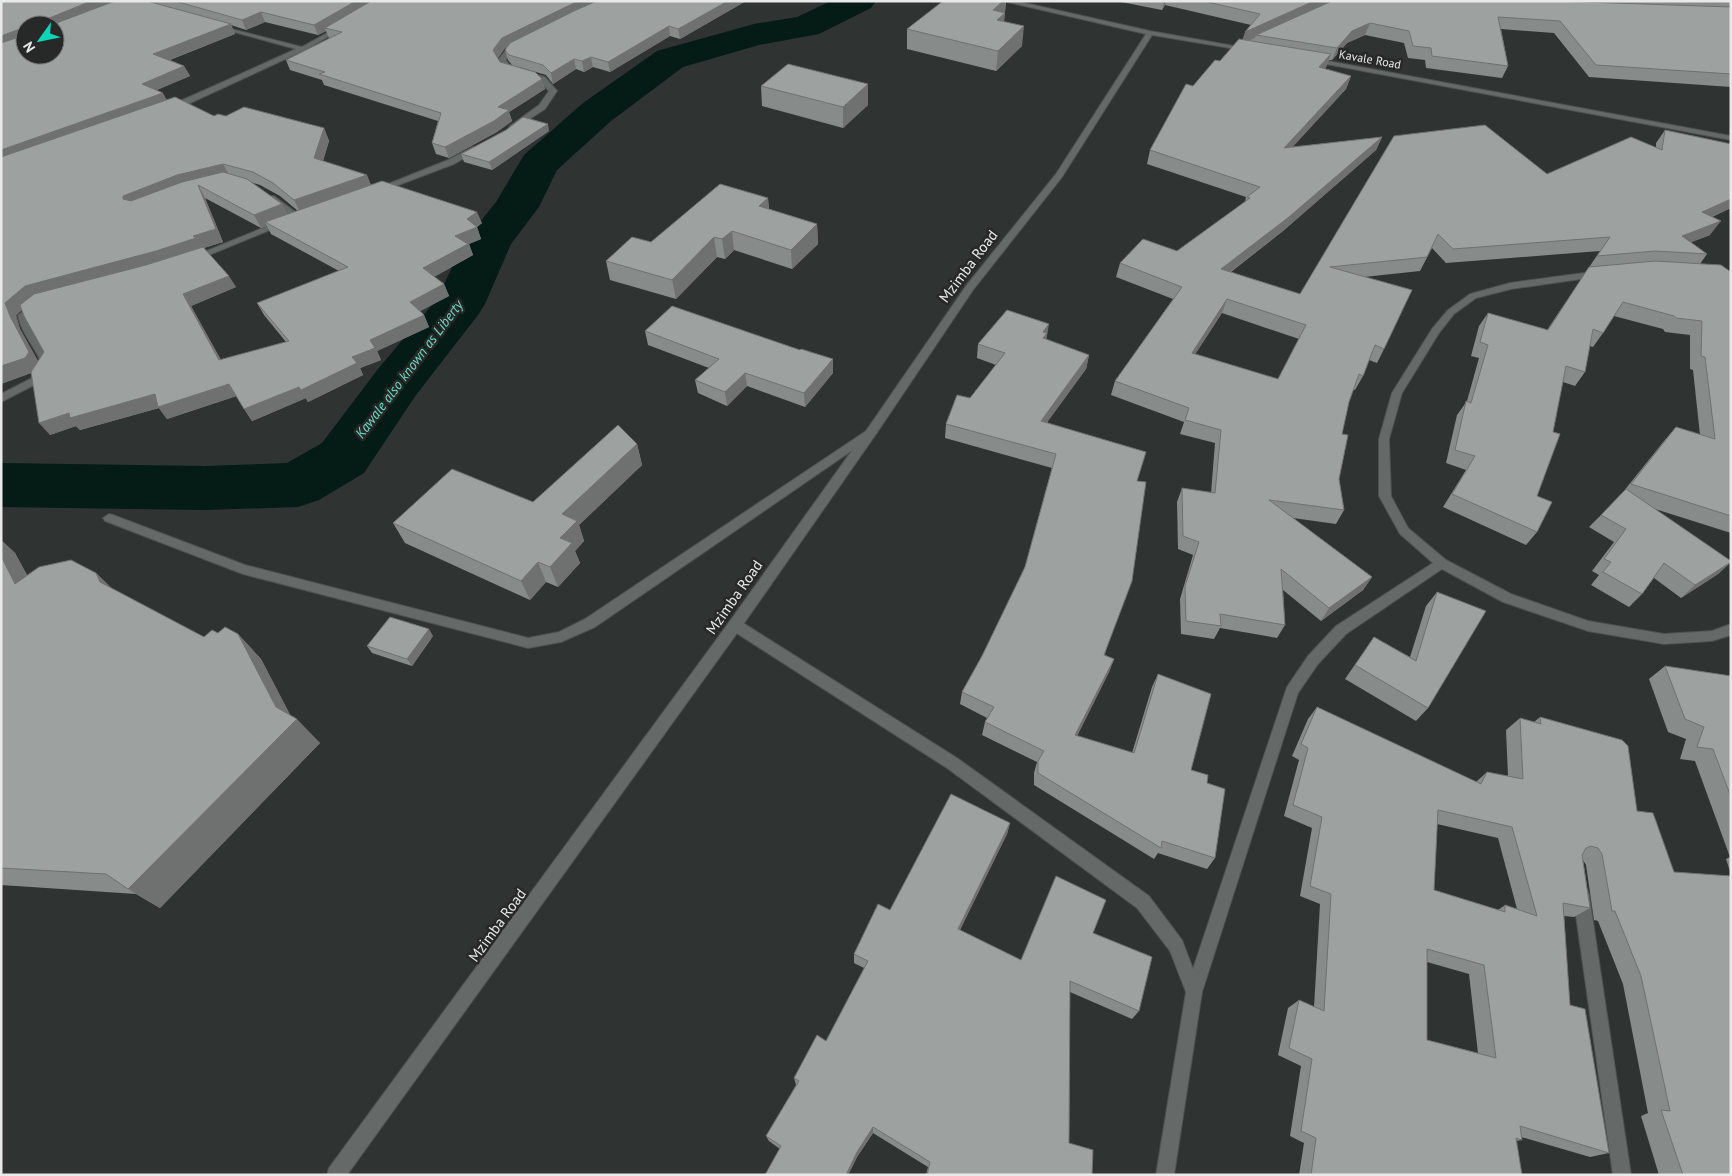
<svg xmlns="http://www.w3.org/2000/svg" width="1732" height="1176" viewBox="0 0 1732 1176" font-family="'PT Sans',sans-serif">
  <style>
    .lines { fill: none; stroke-linecap: round; stroke-linejoin: round }
    .river { fill: #051b16; fill-rule: evenodd }
    .service-casing { stroke: #4d5150; stroke-width: 2 }
    .minor-casing { stroke: #4d5150; stroke-width: 2 }
    .tertiary-casing { stroke: #4d5150; stroke-width: 2 }
    .service { fill: #656968; fill-rule: evenodd }
    .minor { fill: #656968; fill-rule: evenodd }
    .tertiary { fill: #656968; fill-rule: evenodd }
    .wall { fill: #878b8a; fill-rule: evenodd }
    .shaded-wall { fill: #6e7170 }
    .building { fill: #9da2a0; stroke: #6e7170; fill-rule: evenodd }
    .labels { text-anchor: middle; dominant-baseline: central; stroke-width: 5; stroke-linejoin: round; paint-order: stroke }
    .far-street-label { font-size: 12px; fill: #e8eaea; stroke: #262928 }
    .far-water-label { font-size: 14px; font-style: italic; fill: #70dac1; stroke: #262928 }
    .street-label { font-size: 15px; fill: #e8eaea; stroke: #262928 }
  </style>
  <rect width="100%" height="100%" fill="#2f3332"/>
  <g class="lines">
    <path class="river" d="M831,1H876L871,8L819,34L759,45L683,67L611,121L557,170L539,207L511,244L485,304L478,315L416,395L364,473L319,500L298,507L205,510L1,507V463L205,466L287,463L322,443L378,369L437,299L464,242L496,202L524,155L583,103L657,51L754,24L797,17Z"/>
    <g class="service-casing">
      <path id="service" d="M268,196H274L302,217L295,219L268,200Z
        M872,427L876,428L877,431L876,434L595,627L561,642L528,648L243,574L105,521L103,518L109,514L113,515L245,565L528,638L559,632L585,619Z"/>
    </g>
    <g class="minor-casing">
      <path id="minor" d="M216,25L302,47L340,26L345,27L305,50L173,111H167V107L296,49L216,27Z
        M519,44L524,45L511,52L506,60L511,67L545,77L557,91L545,109L513,130L509,128L510,126L539,105L549,91L539,81L505,71L498,60L506,50Z
        M473,147L480,149L454,164L380,192L373,190L448,160Z
        M280,221L287,223L197,260L189,258Z
        M1599,271L1604,274L1602,276L1511,289L1476,298L1454,314L1439,333L1402,393L1389,439L1391,496L1408,528L1446,560L1511,594L1588,621L1664,634L1712,631L1731,624V635L1712,641L1664,644L1588,631L1503,602L1442,569L1346,634L1318,664L1298,693L1202,992L1174,1175H1156L1186,992L1170,951L1137,908L947,768L730,629L729,625L730,621H740L957,758L1149,896L1182,940L1193,969L1287,687L1308,656L1336,626L1433,563L1400,534L1379,496V439L1392,393L1432,329L1448,310L1470,294L1510,283Z
        M37,302L42,305L28,316C31,335 46,347 52,365L42,381L1,402V394L34,377L42,365C36,347 21,334 18,315Z
        M1581,887L1587,890L1589,895L1631,1175H1613L1573,895L1575,890Z"/>
    </g>
    <g class="tertiary-casing">
      <path id="tertiary" d="M1003,1H1016L1150,31L1251,49L1248,51L1152,35L1062,177L973,290L876,434L740,629L347,1175H327L329,1168L730,621L868,428L966,286L1056,174L1146,34Z
        M1312,58L1731,136V140L1310,61V59Z"/>
    </g>
    <use href="#service" class="service"/>
    <use href="#minor" class="minor"/>
    <use href="#tertiary" class="tertiary"/>
  </g>
  <path class="wall" d="M1,1H746L680,39L670,36L610,72L593,67L584,72L576,69L553,84L546,75L519,67L545,89L509,112L512,121L497,132L449,158L436,154L432,143L438,121L324,85L322,80L290,70L286,60L330,38H329L326,31L318,35L265,22L246,30L231,25L235,34L170,60L184,66L190,76L156,90L167,100L214,116L324,128L329,141L323,161L371,185L482,223L477,227L481,239L469,244L473,255L434,277L444,284L449,296L420,311L424,315L429,327L377,351L381,360L360,368L363,375L308,402L306,398L252,421L236,396L167,419L159,408L80,430L76,426L50,435L31,373L1,384ZM507,47L505,50L508,60L512,65L500,62L498,58L505,48ZM250,182L260,185L280,196L298,211L287,214L282,204ZM205,198L261,228L267,226L271,234L339,271L257,303L264,315L286,342L221,360L191,306L236,287L204,248L223,242ZM22,310L44,352L38,361L20,329L16,315Z
    M1006,1L1004,22L1022,46L996,71L907,49V29Z
    M1116,1H1731V87L1589,77L1554,33L1501,29L1508,66L1502,78L1426,68L1425,60L1408,58L1404,43L1365,35L1347,43L1332,60H1329L1326,67L1325,69L1351,76L1346,89L1292,147L1382,137L1376,150L1283,231L1231,272L1300,294L1394,136L1547,174L1656,148V143L1665,130L1731,144V208L1712,217L1710,235L1691,242L1707,254L1700,264L1731,272V533L1655,509L1731,562L1718,574L1681,598L1654,578L1642,594L1629,607L1591,585L1599,575L1592,571L1614,542L1589,527L1619,497L1664,441L1676,427L1700,435L1693,370L1690,369V335L1665,332L1663,329L1614,316L1603,333L1593,347L1590,346L1585,372L1575,386L1563,382L1537,496V532L1526,545L1443,507L1466,470L1446,463L1457,415L1467,401L1479,358L1471,356L1479,326L1488,313L1547,330L1600,251L1446,263L1432,248L1420,271L1364,277L1384,349L1377,363L1369,360L1363,376L1355,390L1353,389L1349,402L1342,434L1339,479L1344,510L1336,524L1293,518L1372,577L1363,590L1321,621L1283,590L1285,625L1277,638L1220,628L1214,639L1181,634L1180,599L1193,555L1178,549L1177,502L1182,488L1211,493L1215,443L1180,434L1184,422L1111,395L1115,381L1173,299L1116,277L1120,263L1177,251L1245,202L1246,197L1147,164L1150,150L1193,86L1243,39L1251,25L1165,5L1162,10ZM1222,313L1299,339L1278,379L1195,354Z
    M868,84V105L843,128L762,106L761,86Z
    M549,131L492,170L464,162L461,154Z
    M768,198L769,209L817,224L818,244L792,269L734,250L725,259L717,257L676,299L610,280L606,261L651,242Z
    M645,331L833,373L805,407L747,386L727,406L698,393L695,380L709,368L648,345Z
    M1046,339L1089,355L1086,369L1047,422L1137,481L1105,655L1114,659L1109,672L1077,736L1132,753L1152,687L1158,674L1191,770L1207,783L1215,858L1207,869L1158,853L1154,859L1034,785V773L1037,762L982,735L985,722L987,718L960,704L962,692L982,656L1025,567L1052,468L945,438L946,424L970,398L996,365L977,358L978,344Z
    M637,444L642,465L579,525L584,541L575,551L580,563L558,587L546,582L530,600L405,543L393,523L533,502Z
    M1,540L15,553L27,575L96,573L112,589L204,637L218,633L238,634L261,659L290,715L320,743L160,908L136,894L1,885Z
    M1437,592L1428,708L1416,721L1345,679L1374,637L1410,657L1426,606Z
    M433,636L412,666L372,653L367,646Z
    M1665,666L1731,676V874L1726,859L1730,857L1695,761L1680,759L1686,739L1668,732L1649,679Z
    M1317,707L1476,782L1487,772L1508,776L1506,730L1520,718L1534,722L1540,717L1637,811L1731,1175H1659L1641,1116L1648,1113L1623,984L1598,921L1594,920L1586,865L1583,860L1590,908L1574,917L1564,916L1570,1005L1609,1153L1590,1157L1521,1137L1522,1140L1516,1141L1522,1175H1299L1304,1143L1290,1136L1301,1066L1278,1055L1288,1008L1299,1000L1314,1007L1320,904L1300,896L1312,828L1284,816L1299,760L1292,756L1308,719ZM1437,824L1498,838L1517,909L1505,905L1498,910L1434,890ZM1427,962L1469,974L1478,1053L1427,1040Z
    M1010,823L1007,834L960,930L1021,960L1093,933L1139,1011L1132,1019L1070,992L1069,1143L1092,1175H926L928,1167L873,1133L857,1157L848,1175H765L780,1149L769,1141L766,1136L796,1085L794,1078L826,1041L864,968L854,963V954L890,910Z"/>
  <path class="shaded-wall" d="M91,1H120L55,25H47V19Z
    M356,1H376L325,28L326,31L318,35L314,25Z
    M578,1H604L572,14L505,48L496,60L493,50L502,38L570,5Z
    M728,1H746L680,39L678,29Z
    M1003,1H1006L1003,32L993,10Z
    M1164,1H1166L1165,5L1162,10Z
    M1314,1H1336L1256,35L1255,38L1241,44L1245,32Z
    M261,12L265,22L246,30L242,20Z
    M1370,23L1365,35L1347,43L1332,60L1337,48L1352,31Z
    M231,24L235,34L159,64L153,54Z
    M669,26L670,36L610,72L608,62Z
    M1024,26L1022,46L996,71L998,51Z
    M20,29L25,38L1,48V36Z
    M1331,54L1326,67L1315,80L1319,67Z
    M591,57L593,67L584,72L582,61Z
    M574,59L576,69L553,84L551,73Z
    M184,66L190,76L148,94L142,84Z
    M1351,76L1346,89L1279,162L1284,148Z
    M542,79L545,89L509,112L512,121L497,132L449,158L445,147L498,107Z
    M868,84V105L843,128V107Z
    M163,93L169,104L1,164V150Z
    M548,124L549,131L492,170L489,162Z
    M324,128L329,141L320,170L314,158Z
    M1382,137L1376,150L1283,231L1217,282L1221,269Z
    M223,164L230,176L185,187L131,208L123,199V196L177,175Z
    M367,175L372,187L300,212L294,200Z
    M198,185L205,198L223,242L36,299L16,315L20,329L40,365L36,371L1,384V366L10,316L5,303L25,286L193,236Z
    M768,198L769,218L759,206Z
    M1731,199V208L1692,225L1702,212Z
    M282,204L289,217L265,222L267,226L261,228L254,215Z
    M477,212L482,223L476,228L477,227L481,239L469,244L473,255L428,280L423,268L455,236L467,219Z
    M1721,221L1710,235L1672,250L1682,236Z
    M817,224L818,244L792,269L791,250Z
    M732,231L734,250L725,259L722,239Z
    M714,237L717,257L676,299L672,280Z
    M229,276L236,287L191,306L227,372L219,360L183,294Z
    M444,284L449,296L415,314L410,302Z
    M1227,299L1222,313L1187,367L1192,353Z
    M424,315L429,327L377,351L381,360L360,368L363,375L308,402L301,390L352,357L370,340Z
    M1049,324L1045,348L1043,332Z
    M1089,355L1086,369L1038,435L1041,421Z
    M833,359V373L805,407L804,393Z
    M745,373L747,386L727,406L725,392Z
    M229,384L237,396L167,419L159,408L80,430L76,426L50,435L39,423L69,413L155,394Z
    M299,387L306,398L252,421L244,409Z
    M637,444L642,465L579,525L584,541L575,551L580,563L558,587L550,567L560,538L562,514Z
    M1,540L15,553L45,610L15,584L1,556Z
    M538,562L546,582L530,600L521,581Z
    M1731,562L1718,574L1681,598L1695,585Z
    M96,573L123,599L100,582Z
    M1372,577L1363,590L1321,621L1329,608Z
    M429,629L433,636L412,666L407,659Z
    M238,634L261,659L294,722L297,719L320,743L160,908L128,889L276,707Z
    M1114,659L1109,672L1071,748L1075,735Z
    M1010,823L1007,834L955,939L958,929Z
    M873,1127V1133L857,1157L848,1175H846L857,1152Z"/>
  <path class="building" d="M1,1H91L47,19V24L48,25H25V55H55V25H51L115,1H147L231,24L153,54L184,66L142,84L163,93L1,150V43L19,37L20,29L1,36Z
    M175,1H356L314,25L261,12L242,20Z
    M371,1H578L570,5L502,38L493,50L500,62L535,72L542,79L498,107L509,110L494,121L445,147L432,143L441,113L319,74L325,72L286,60L342,32L325,28Z
    M597,1H728L678,29L669,26L608,62L591,57L582,61L574,59L551,73L543,65L509,55L505,50L510,43L576,10Z
    M943,1H1003L993,10L1005,13L997,20L1024,26L998,51L907,29Z
    M1203,1H1314L1245,32L1260,14Z
    M1332,1H1555L1731,7V74L1596,65L1560,21L1498,17L1508,66L1432,56L1431,48L1413,46L1409,31L1370,23L1352,31L1337,48L1256,35Z
    M1239,39L1331,54L1319,67L1351,76L1284,148L1382,137L1289,217L1221,269L1300,294L1394,136L1485,125L1547,174L1631,137L1662,150L1665,130L1731,144V199L1702,212L1721,221L1682,236L1707,254L1655,251L1597,256L1610,237L1453,249L1438,234L1427,257L1330,267L1412,290L1384,349L1375,345L1363,376L1359,374L1349,402L1342,434L1348,435L1339,479L1344,510L1269,500L1372,577L1329,608L1281,569L1285,625L1220,614L1221,626L1186,621L1185,586L1199,542L1183,536L1182,488L1215,493L1221,430L1185,420L1189,408L1115,381L1182,287L1120,263L1143,239L1177,251L1250,198L1247,197L1260,187L1150,150L1186,84L1193,86L1215,60L1220,61ZM1227,299L1306,325L1278,379L1192,353Z
    M788,64L868,84L843,107L761,86Z
    M175,97L214,116L218,114L226,116L244,107L324,128L314,158L367,175L294,200L273,183L253,172L223,164L177,175L123,196V199L131,201L182,182L223,172L247,179L282,204L254,215L198,185L216,229L193,236L196,238L156,251L25,286L5,303L10,316L29,352L25,358L1,366V157Z
    M523,117L548,124L489,162L461,154L506,130Z
    M382,181L477,212L467,219L477,227L455,236L468,244L423,268L444,284L410,302L424,315L370,340L375,348L352,357L357,363L301,390L299,387L244,409L229,384L158,407L155,394L70,418L69,413L39,423L31,372L44,352L24,316L20,305L34,294L146,265L203,247L229,276L183,294L219,360L289,341L257,303L348,267L265,222Z
    M720,184L768,198L759,206L817,224L791,250L732,231L722,239L714,237L672,280L606,261L632,237L651,242Z
    M1655,261L1721,265L1731,272V516L1631,484L1676,427L1715,439L1705,357L1701,356L1702,321L1676,318L1674,316L1623,302L1603,333L1593,329L1585,372L1566,366L1553,432L1560,434L1537,496L1552,502L1537,532L1452,494L1475,456L1455,450L1466,401L1471,403L1488,345L1480,342L1488,313L1548,330L1589,267Z
    M672,306L800,350L801,349L833,359L804,393L745,373L725,392L695,380L719,359L645,331Z
    M1007,310L1049,324L1043,332L1047,333L1043,338L1089,355L1041,421L1146,452L1137,481L1146,482L1132,581L1104,655L1114,659L1075,735L1134,753L1158,674L1211,694L1191,770L1208,775L1207,783L1225,789L1215,858L1162,841L1161,848L1038,773V761L1044,751L985,722L994,707L962,692L982,656L1025,567L1056,454L946,424L957,395L970,398L1005,353L978,344Z
    M618,425L637,444L562,514L577,521L560,538L572,543L550,567L538,562L521,581L393,523L452,469L533,502Z
    M1626,489L1731,561V562L1695,585L1664,563L1642,594L1603,572L1611,562L1604,559L1626,529L1601,515Z
    M1,556L15,584L39,567L71,560L96,573L100,582L204,637L212,630L218,633L225,627L238,634L276,707L297,719L128,889L106,874L1,868Z
    M1437,592L1486,611L1428,708L1355,665L1374,637L1416,661Z
    M390,617L429,629L407,659L367,646Z
    M1665,666L1731,676V797L1713,749L1697,747L1704,727L1685,719Z
    M1317,707L1481,784L1487,772L1523,779L1520,718L1541,724L1540,717L1622,740L1628,746L1637,811L1653,813L1674,872L1731,876V1175H1683L1661,1110L1670,1111L1641,976L1615,911H1612L1602,854L1598,848L1591,846L1586,848L1582,855L1590,908L1563,903L1570,1005L1585,1009L1609,1153L1520,1126L1522,1140L1516,1138L1522,1175H1311L1316,1138L1301,1131L1312,1059L1289,1048L1299,1000L1324,1011L1331,894L1310,886L1322,817L1293,805L1308,748L1301,744ZM1438,810L1512,827L1537,916L1505,905V912L1434,890ZM1427,949L1484,965L1496,1058L1427,1040Z
    M951,794L1010,823L958,929L1021,960L1056,876L1106,900L1093,933L1152,957L1139,1011L1070,981L1069,1143L1093,1150L1092,1175H927L930,1162L873,1127L857,1152L846,1175H765L781,1146L766,1136L799,1081L794,1078L817,1035L826,1041L868,961L854,954L878,904L890,910Z"/>
  <g class="labels">
    <g class="far-street-label">
      <text transform="translate(1370 59) rotate(10)">Kavale Road</text>
    </g>
    <g class="far-water-label">
      <text transform="translate(409 369) rotate(-53)">Kawale also known as Liberty</text>
    </g>
    <g class="street-label">
      <text transform="translate(968 266) rotate(-53)">Mzimba Road</text>
      <text transform="translate(734 597) rotate(-55)">Mzimba Road</text>
      <text transform="translate(497 925) rotate(-54)">Mzimba Road</text>
    </g>
  </g>
  <rect width="1732" height="1176" fill="none" stroke="#e8eaea" stroke-width="5"/>
  <g transform="translate(40 40) rotate(237)"><circle r="24" fill="#262928" stroke="#747676"/>
  <path d="M0-4L9 19L0 12L-9 19Z" fill="#0dd5b5"/>
  <text y="-8" font-size="14" font-weight="bold" text-anchor="middle" fill="#e8eaea">N</text>
  </g>
</svg>
